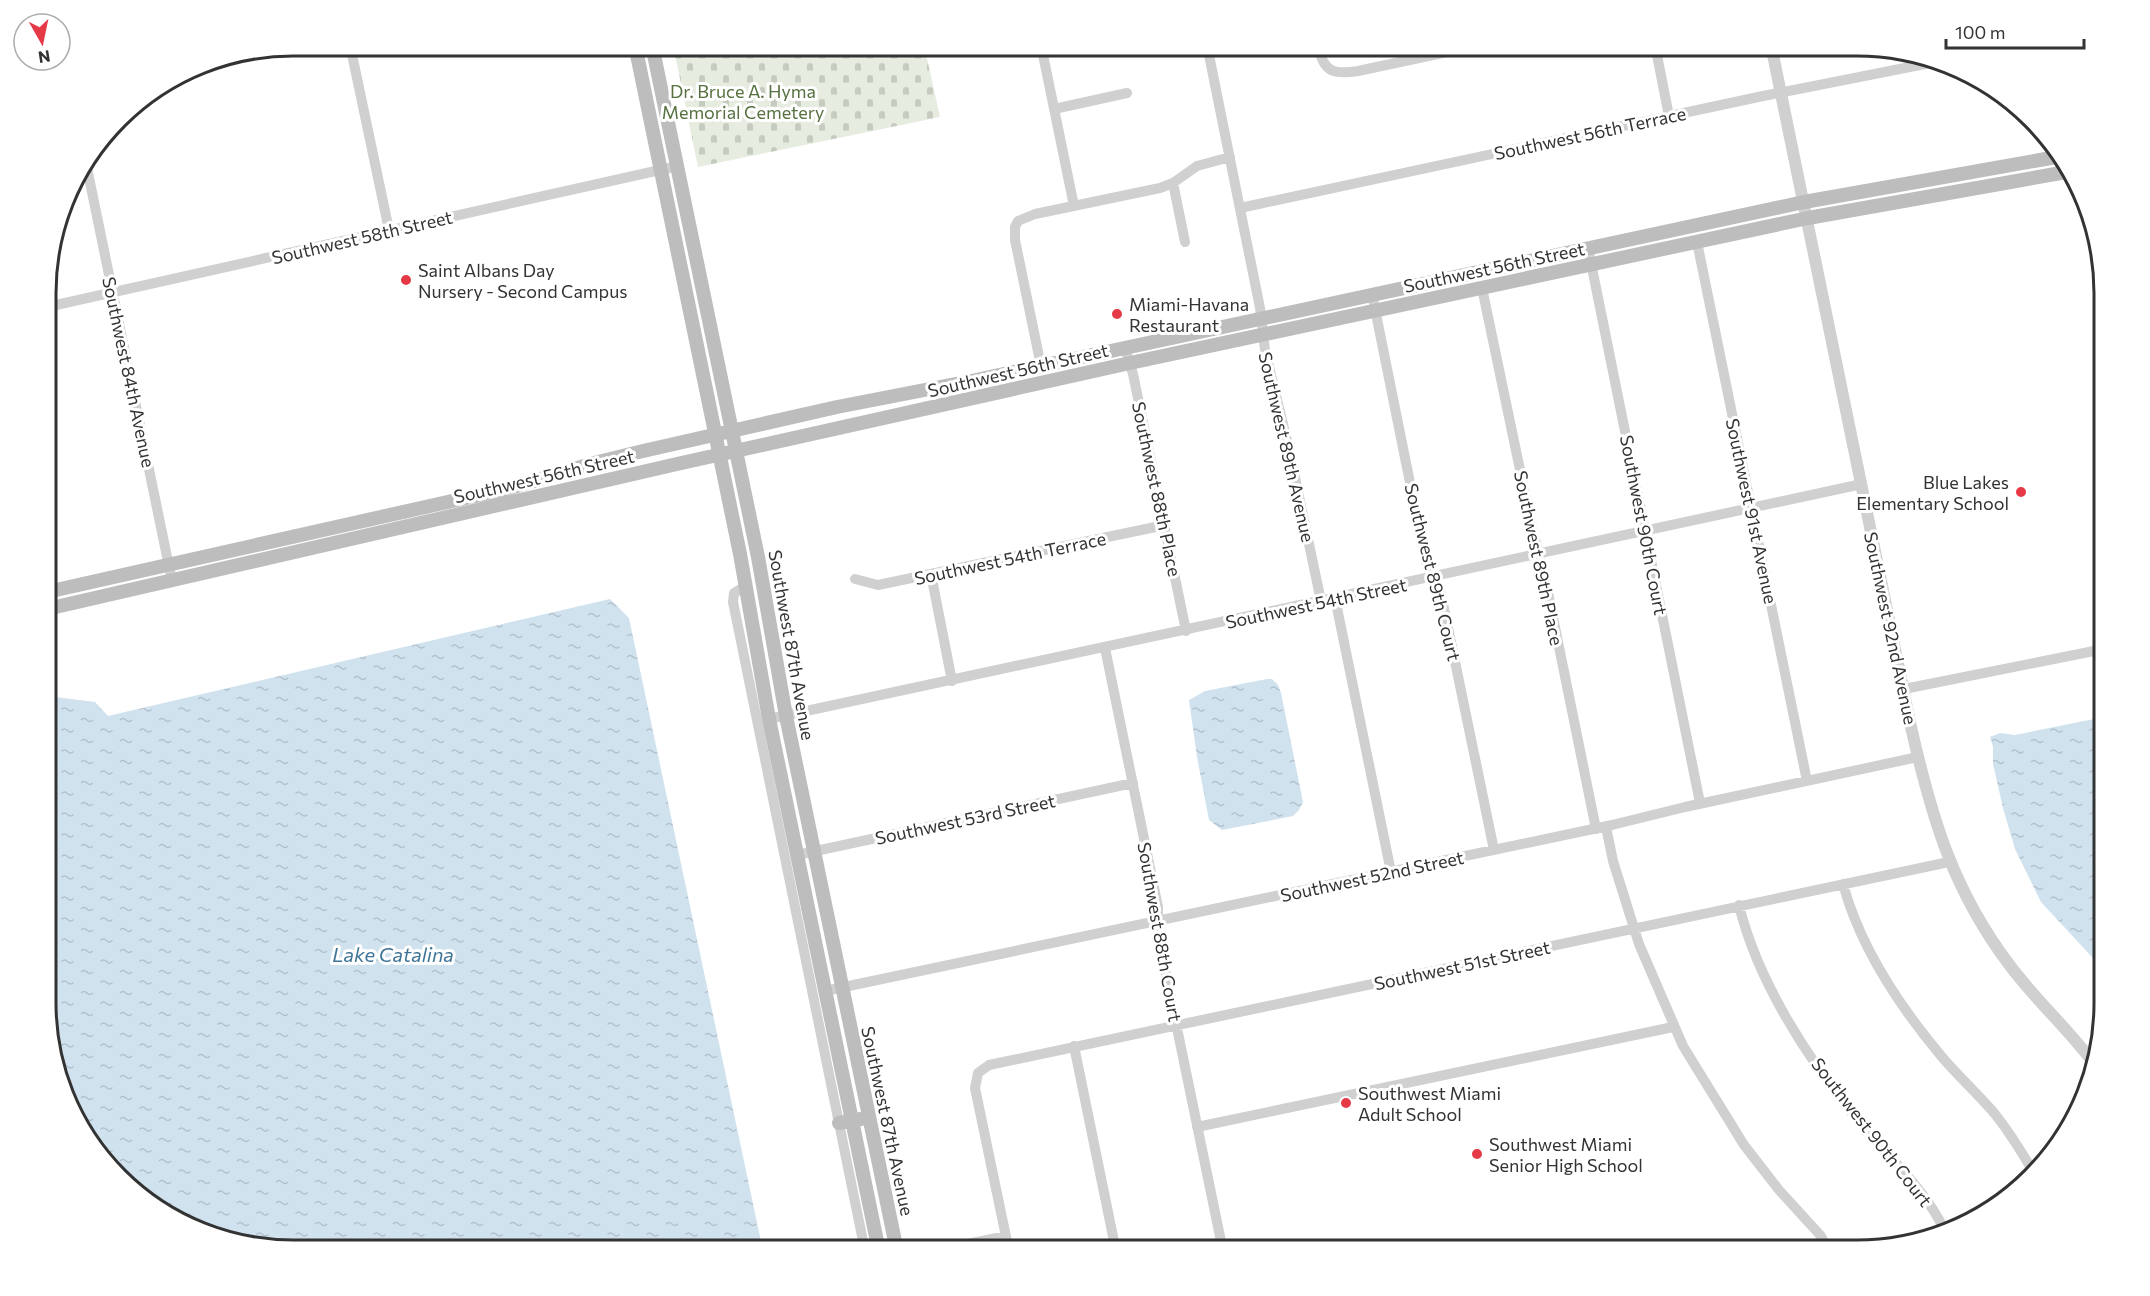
<svg xmlns="http://www.w3.org/2000/svg" width="2150" height="1296" viewBox="0 0 2150 1296" font-family="Commissioner,sans-serif">
  <style>
    .cemetery { fill: url(#cemetery-stones) }
    .water { fill: url(#water-ripples) }
    .lines { fill: none; stroke-linecap: round; stroke-linejoin: round }
    .minor { stroke: #d0d0d0; stroke-width: 10 }
    .tertiary { stroke: #d0d0d0; stroke-width: 12 }
    .secondary { stroke: #bdbdbd; stroke-width: 14 }
    .poi-dot { fill: #e63946; stroke: #fff; stroke-width: 2 }
    .labels { text-anchor: middle; dominant-baseline: central; stroke-width: 6; stroke-linejoin: round; paint-order: stroke }
    .park-label { font-size: 18px; fill: #56703f; stroke: #fff }
    .street-label { font-size: 18px; fill: #333; stroke: #fff }
    .poi-label { font-size: 18px; fill: #333; stroke: #fff; text-anchor: start }
    .water-label { font-size: 20px; font-style: italic; fill: #3f7597; stroke: #fff }
    .rim { fill: none; stroke: #333; stroke-width: 3 }
  </style>
  <defs>
    <pattern id="cemetery-stones" width="16" height="16" patternUnits="userSpaceOnUse" patternTransform="scale(1.5)"><rect width="16" height="16" fill="#e6ecdf"/><path d="M2 7V4a2 2 0 0 1 4 0v3zM10 15v-3a2 2 0 0 1 4 0v3z" fill="#c6cbc0"/></pattern>
    <pattern id="water-ripples" width="26" height="14" patternUnits="userSpaceOnUse" patternTransform="scale(1.5)"><rect width="26" height="14" fill="#cfe2ee"/><path d="M2 4q2-2 4 0t4 0M15 11q2-2 4 0t4 0" fill="none" stroke="#b2c2cd"/></pattern>
  </defs>
  <rect width="100%" height="100%" fill="#fff"/>
  <path class="cemetery" d="M673,45H924L940,117L698,167Z"/>
  <path class="water" d="M610,599L629,618L763,1251H292L228,1242L168,1218L87,1141L47,1035V696L95,702L108,716Z
    M1267,679H1272L1278,685L1281,693L1303,802L1299,810L1293,816L1222,830L1209,820L1197,757L1189,700L1205,691Z
    M2104,717V970L2041,902L2015,849L2003,808L1993,764V747L1990,737L2000,733L2015,735Z"/>
  <g class="lines">
    <path class="minor" d="M350,45L389,230
      M1041,45L1074,206
      M1207,45L1260,308L1265,350L1289,449L1321,601
      M1318,45C1323,72 1333,75 1358,71L1480,45
      M1655,45L1669,116
      M1054,109L1127,93
      M86,163L172,581
      M1173,183L1185,242
      M1240,208L1763,96L1940,61
      M2094,241L2104,291
      M1697,242L1807,781
      M1588,248L1700,803
      M1482,288L1533,532L1544,573L1596,829
      M1372,294L1426,562L1441,594L1494,850
      M47,307L678,166
      M1125,348L1133,374L1186,631
      M1041,366L1015,240V227L1018,221L1035,214L1160,188L1173,183L1197,166L1230,157
      M931,574L952,681
      M855,579L878,585L1165,525
      M746,586L734,593L733,602L865,1251
      M1335,598L1391,872
      M1105,648L1158,907V936L1223,1251
      M1904,689L2104,649
      M769,719L1862,484
      M1606,827L1613,861L1639,944L1683,1046L1744,1145L1779,1190L1821,1236L1828,1251
      M797,855L1133,783
      M1843,884C1860,947 1900,1007 1942,1057C1959,1077 1978,1094 1995,1114C2010,1133 2023,1154 2035,1175
      M1739,905C1757,980 1807,1058 1856,1118C1886,1155 1922,1185 1944,1229
      M825,991L1612,825L1685,807L1918,757
      M1074,1046L1116,1251
      M1197,1127L1673,1027
      M934,1251L1006,1236
      M1009,1251L975,1088L978,1073L989,1065L1949,862"/>
    <path class="tertiary" d="M1771,45L1911,727C1932,819 1953,891 2011,967C2036,1000 2067,1028 2092,1061"/>
    <path class="secondary" d="M635,45L740,554L769,719L879,1251
      M652,45L758,557L786,716L897,1251
      M47,592L510,488L594,463L643,451L837,407L976,380L1804,202L2062,156
      M47,609L677,464L1130,363L1808,218L2072,171
      M839,1123L861,1119"/>
  </g>
  <g class="poi-dot">
    <circle cx="406" cy="280" r="6"/>
    <circle cx="1117" cy="314" r="6"/>
    <circle cx="2021" cy="492" r="6"/>
    <circle cx="1346" cy="1103" r="6"/>
    <circle cx="1477" cy="1154" r="6"/>
  </g>
  <g class="labels">
    <g class="park-label">
      <text x="743" y="91">Dr. Bruce A. Hyma<tspan x="743" dy="21">Memorial Cemetery</tspan></text>
    </g>
    <g class="street-label">
      <text transform="translate(1590 133) rotate(-12)">Southwest 56th Terrace</text>
      <text transform="translate(362 237) rotate(-13)">Southwest 58th Street</text>
      <text transform="translate(1494 267) rotate(-12)">Southwest 56th Street</text>
      <text transform="translate(1018 370) rotate(-13)">Southwest 56th Street</text>
      <text transform="translate(129 372) rotate(78)">Southwest 84th Avenue</text>
      <text transform="translate(1287 447) rotate(77)">Southwest 89th Avenue</text>
      <text transform="translate(544 476) rotate(-13)">Southwest 56th Street</text>
      <text transform="translate(1157 489) rotate(78)">Southwest 88th Place</text>
      <text transform="translate(1752 511) rotate(78)">Southwest 91st Avenue</text>
      <text transform="translate(1644 525) rotate(79)">Southwest 90th Court</text>
      <text transform="translate(1010 558) rotate(-12)">Southwest 54th Terrace</text>
      <text transform="translate(1539 558) rotate(78)">Southwest 89th Place</text>
      <text transform="translate(1433 572) rotate(76)">Southwest 89th Court</text>
      <text transform="translate(1316 603) rotate(-12)">Southwest 54th Street</text>
      <text transform="translate(1891 628) rotate(78)">Southwest 92nd Avenue</text>
      <text transform="translate(792 645) rotate(80)">Southwest 87th Avenue</text>
      <text transform="translate(965 819) rotate(-12)">Southwest 53rd Street</text>
      <text transform="translate(1372 876) rotate(-12)">Southwest 52nd Street</text>
      <text transform="translate(1160 932) rotate(80)">Southwest 88th Court</text>
      <text transform="translate(1462 965) rotate(-12)">Southwest 51st Street</text>
      <text transform="translate(888 1121) rotate(78)">Southwest 87th Avenue</text>
      <text transform="translate(1872 1132) rotate(52)">Southwest 90th Court</text>
    </g>
    <g class="poi-label">
      <text x="418" y="270">Saint Albans Day<tspan x="418" dy="21">Nursery - Second Campus</tspan></text>
      <text x="1129" y="304">Miami-Havana<tspan x="1129" dy="21">Restaurant</tspan></text>
      <text x="2009" y="482" text-anchor="end">Blue Lakes<tspan x="2009" dy="21">Elementary School</tspan></text>
      <text x="1358" y="1093">Southwest Miami<tspan x="1358" dy="21">Adult School</tspan></text>
      <text x="1489" y="1144">Southwest Miami<tspan x="1489" dy="21">Senior High School</tspan></text>
    </g>
    <g class="water-label">
      <text x="393" y="954">Lake Catalina</text>
    </g>
  </g>
  <path d="M0 0H2150V1296H0ZM293 56H1857A237 237 0 0 1 2094 293V1003A237 237 0 0 1 1857 1240H293A237 237 0 0 1 56 1003V293A237 237 0 0 1 293 56Z" fill="#fff" fill-rule="evenodd"/>
  <path class="rim" d="M293 56H1857A237 237 0 0 1 2094 293V1003A237 237 0 0 1 1857 1240H293A237 237 0 0 1 56 1003V293A237 237 0 0 1 293 56Z"/>
  <g transform="translate(42 42) rotate(171)"><circle r="28" fill="#ffffff" stroke="#adadad" stroke-width="1.5"/>
  <path d="M0-4.5L10 22L0 15L-10 22Z" fill="#e63946"/>
  <text y="-9" font-size="16" font-weight="bold" text-anchor="middle" fill="#333333">N</text>
  </g>
  <path d="M1946 39v9h138v-9" fill="none" stroke="#333333" stroke-width="3"/>
  <text x="1955" y="39" font-size="18" fill="#333333" stroke="#ffffff" stroke-width="4.5" paint-order="stroke">100 m</text>
</svg>
